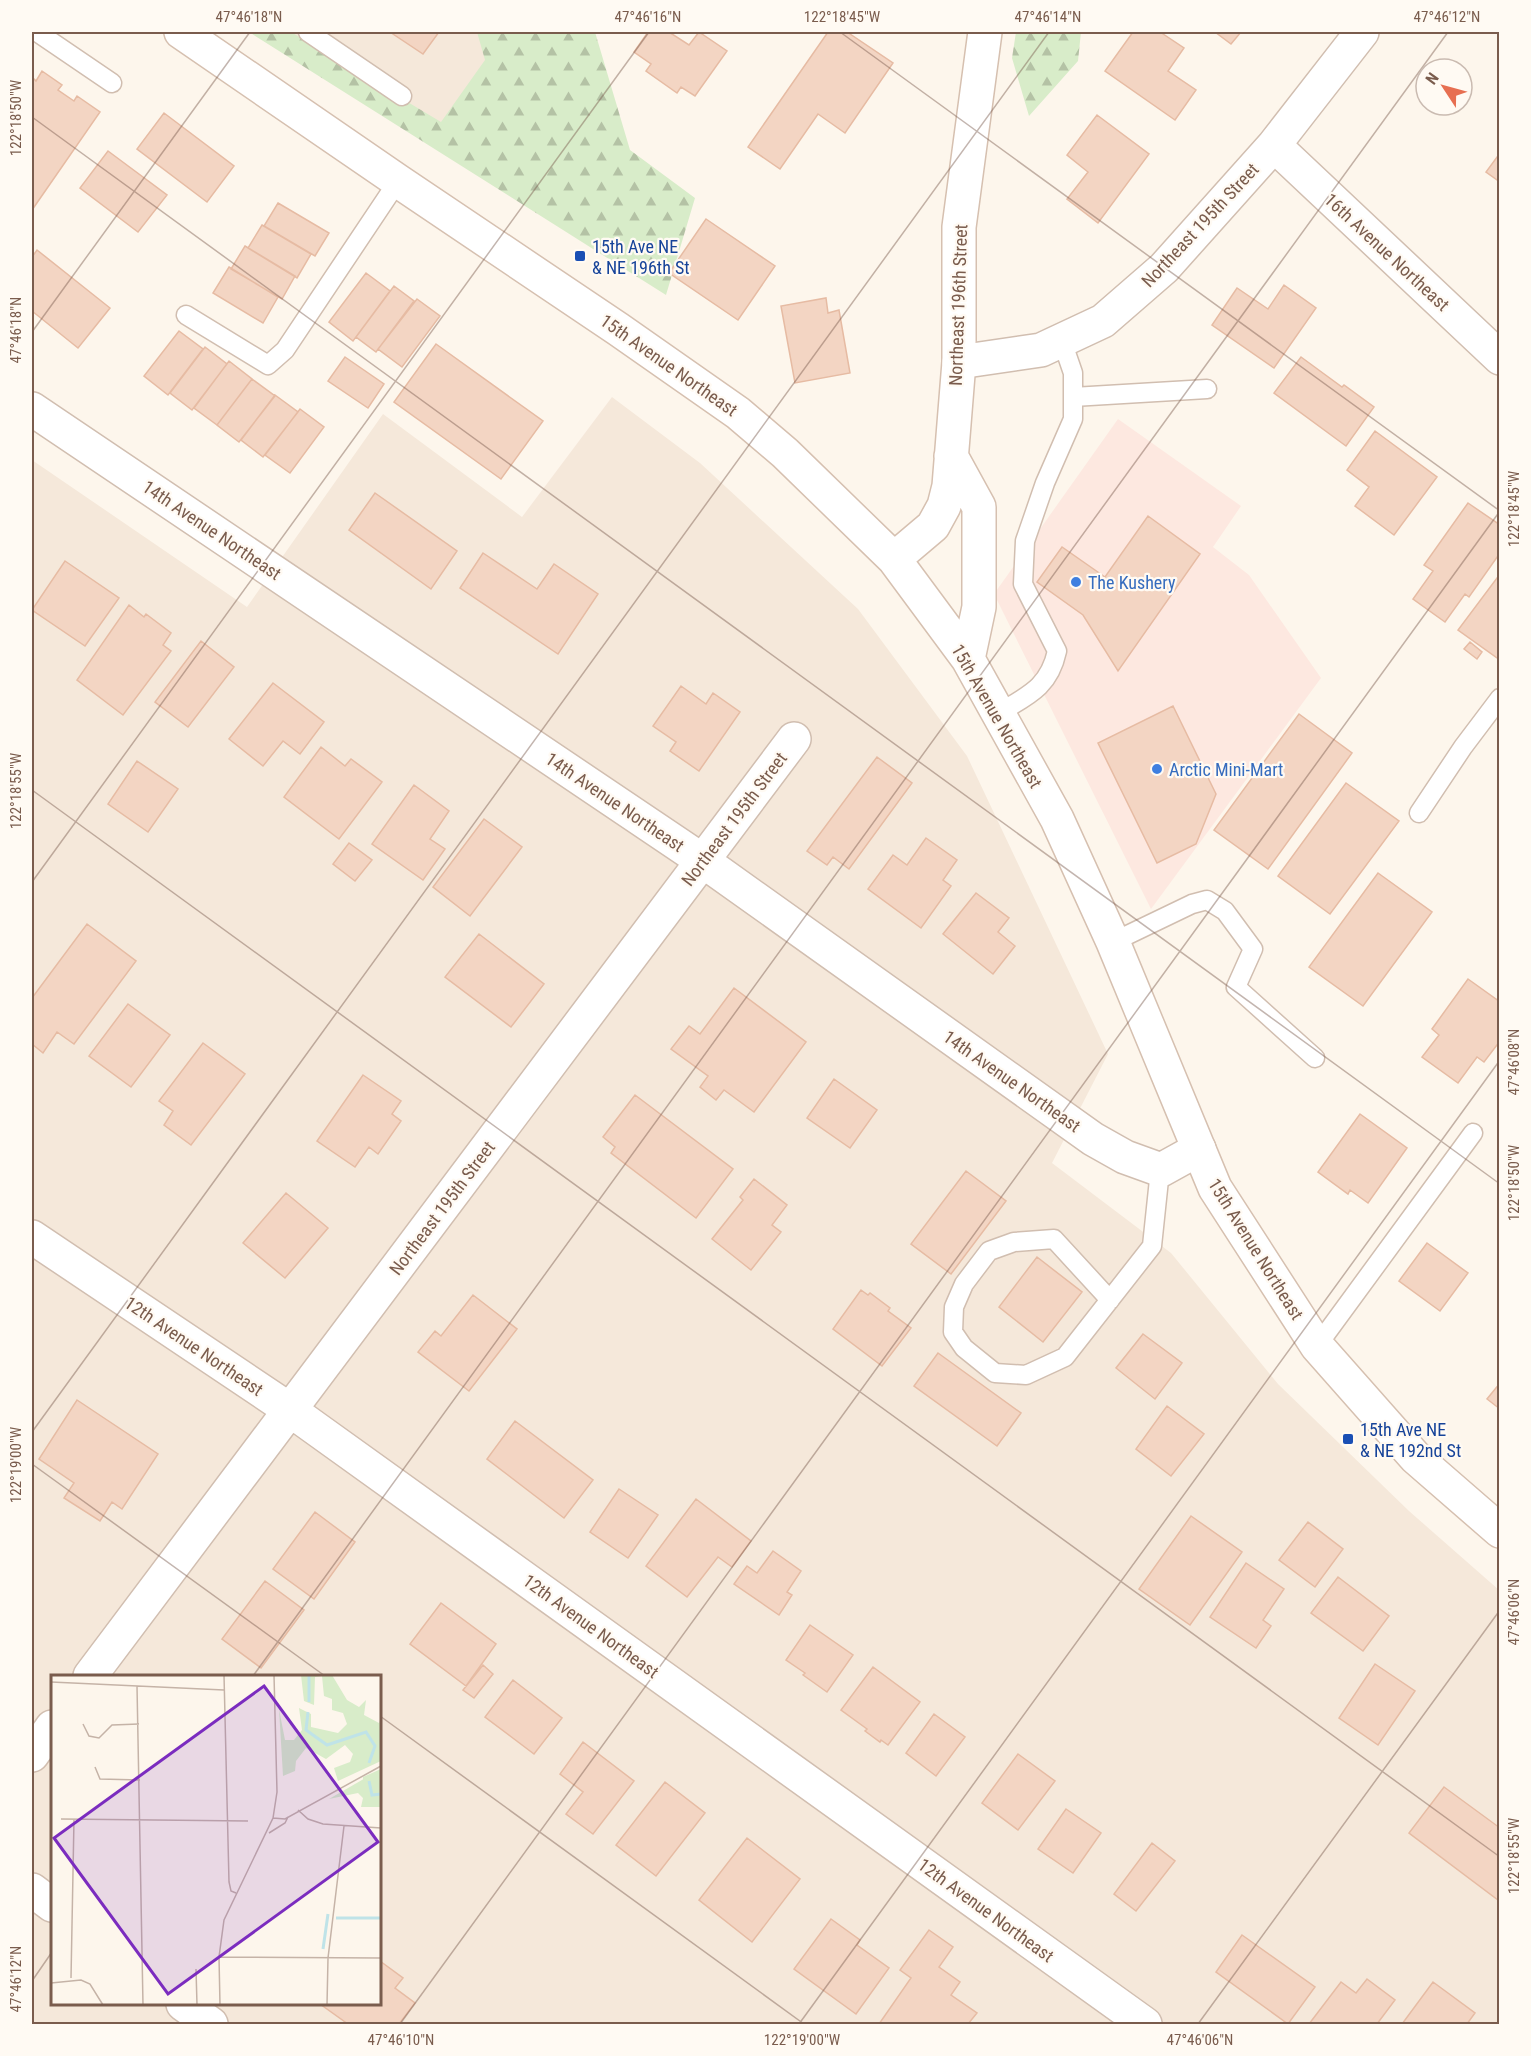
<svg xmlns="http://www.w3.org/2000/svg" width="1531" height="2056" viewBox="0 0 1531 2056" font-family="'Roboto Condensed',sans-serif">
  <style>
    .residential { fill: #f5e8da; fill-rule: evenodd }
    .commercial { fill: #fde8e0 }
    .forest { fill: url(#forest-firs) }
    .building { fill: #f3d5c3; stroke: #e6bba3; stroke-width: 1.5 }
    .lines { fill: none; stroke-linecap: round; stroke-linejoin: round }
    .lane-casing { stroke: #d1beb0; stroke-width: 21 }
    .street-casing { stroke: #d1beb0; stroke-width: 36 }
    .secondary-casing { stroke: #d6c0b0; stroke-width: 36 }
    .lane { stroke: #fff; stroke-width: 18 }
    .street { stroke: #fff; stroke-width: 33 }
    .secondary { stroke: #fff; stroke-width: 33 }
    .ticks { fill: none; stroke: #7a5c4d; stroke-width: 1.5; stroke-opacity: 0.45 }
    .transit-dot { fill: #1a4fb4; stroke: #fffaf3; stroke-width: 2 }
    .shop-dot { fill: #3f7fe0; stroke: #fffaf3; stroke-width: 2 }
    .labels { text-anchor: middle; dominant-baseline: central; stroke-width: 4.5; stroke-linejoin: round; paint-order: stroke }
    .street-label { font-size: 18px; fill: #7a5c4d; stroke: #fffaf3 }
    .transit-label { font-size: 18px; fill: #164399; stroke: #fffaf3; text-anchor: start }
    .shop-label { font-size: 18px; fill: #366cbe; stroke: #fffaf3; text-anchor: start }
    .inset-river { fill: none; stroke: #bfe3e8; stroke-width: 3 }
    .inset-road { fill: none; stroke: #c5b3a7; stroke-width: 1.5 }
    .view { fill: #7b2cbf; fill-opacity: 0.15; stroke: #7b2cbf; stroke-width: 3 }
    .inset-edge { fill: none; stroke: #7a5c4d; stroke-width: 3 }
    .neatline { fill: none; stroke: #7a5c4d; stroke-width: 2 }
    .ticks-label { font-size: 15px; text-anchor: middle; fill: #7a5c4d }
  </style>
  <defs>
    <pattern id="forest-firs" width="22" height="20" patternUnits="userSpaceOnUse" patternTransform="scale(1.5)"><rect width="22" height="20" fill="#d8ecc9"/><path d="M5 1l3.5 6h-7zM16 11l3.5 6h-7z" fill="#b4c2a5"/></pattern>
  </defs>
  <rect width="100%" height="100%" fill="#fdf6ec"/>
  <path class="residential" d="M268,32H555L497,188Z
    M612,397L700,463L858,609L967,756L1108,1054L1052,1163L1171,1253L1278,1384L1409,1511L1499,1590V2024H32V460L247,607L383,414L522,517ZM52,1676H380V2004H52Z"/>
  <path class="commercial" d="M1118,419L1241,506L1213,547L1249,575L1321,678L1151,909L994,594Z"/>
  <path class="forest" d="M249,32H291L441,122L485,60L477,32H595L630,150L695,198L666,295Z
    M1016,32H1081L1078,61L1029,116L1012,58Z"/>
  <path class="building" d="M390,32H439L423,54Z
    M648,32H669L689,45L699,32L727,51L695,96L681,87L677,93L646,71L651,64L634,52Z
    M828,32H847L893,63L845,133L818,114L780,169L748,147Z
    M1133,32H1160L1184,48L1168,71L1196,90L1175,120L1105,71Z
    M1215,32H1241L1231,44Z
    M42,71L62,85L58,90L74,101L77,96L100,112L32,210V77L36,81Z
    M164,113L234,166L207,202L137,149Z
    M1097,115L1149,154L1098,223L1067,199L1088,172L1067,155Z
    M108,151L167,195L138,232L80,188Z
    M1500,153V182L1486,172Z
    M278,203L329,233L315,256L264,226Z
    M706,219L775,266L738,320L669,273Z
    M262,225L311,254L297,278L248,248Z
    M245,246L295,276L282,299L231,269Z
    M37,250L110,308L78,348L32,311V257Z
    M229,267L278,297L263,323L213,293Z
    M366,273L390,291L353,341L329,322Z
    M1284,285L1316,308L1274,368L1212,325L1237,288L1268,309Z
    M394,286L414,301L376,352L356,337Z
    M826,298L828,313L839,310L850,373L795,383L781,306Z
    M417,299L440,316L402,367L378,349Z
    M179,331L203,349L168,395L144,376Z
    M436,344L543,421L501,479L394,402Z
    M205,347L227,364L192,410L170,393Z
    M345,357L384,384L368,408L328,381Z
    M1301,357L1342,387L1344,385L1374,407L1346,446L1274,393Z
    M229,361L252,379L217,425L194,408Z
    M252,379L275,396L239,442L217,425Z
    M275,395L298,412L263,457L241,440Z
    M300,409L324,427L290,473L265,455Z
    M1375,431L1437,477L1394,535L1355,506L1369,487L1347,470Z
    M375,493L457,551L431,589L349,530Z
    M1468,503L1500,525V553L1469,597L1465,594L1445,622L1413,599L1433,571L1424,565Z
    M1148,516L1200,554L1118,671L1083,615L1037,582L1062,547L1105,577Z
    M483,553L537,589L554,564L598,594L558,654L460,588Z
    M65,561L119,598L85,646L32,610Z
    M1500,574V660L1458,630Z
    M129,605L144,617L146,614L171,633L163,645L171,651L123,715L77,680Z
    M201,641L234,667L188,727L155,702Z
    M1470,642L1482,652L1477,659L1464,649Z
    M273,683L324,722L300,754L283,741L263,766L229,739Z
    M681,686L706,704L713,693L740,712L699,771L670,751L676,742L653,726Z
    M1173,706L1216,794L1196,844L1157,863L1098,743Z
    M1299,714L1352,753L1268,869L1214,830Z
    M321,747L345,766L351,759L382,782L339,839L284,797Z
    M877,757L912,783L849,869L833,857L827,865L807,851Z
    M137,761L178,789L148,832L108,804Z
    M1346,783L1399,821L1330,914L1278,876Z
    M414,785L449,811L430,839L445,849L423,880L372,844Z
    M484,819L522,847L470,916L433,887Z
    M926,838L957,860L943,880L951,886L921,928L868,889L893,855L907,865Z
    M349,843L372,860L355,881L333,864Z
    M1378,873L1432,912L1363,1006L1309,967Z
    M976,893L1009,918L998,932L1015,946L993,974L943,934Z
    M87,924L136,961L74,1044L57,1032L43,1053L32,1044V998Z
    M479,934L544,984L511,1027L445,977Z
    M1468,979L1500,1002V1041L1484,1062L1477,1057L1458,1083L1422,1057L1439,1035L1432,1029Z
    M734,988L806,1042L754,1112L724,1090L716,1100L700,1087L708,1076L671,1049L689,1026L700,1034Z
    M128,1004L170,1035L131,1087L89,1056Z
    M203,1043L245,1074L191,1145L164,1125L173,1111L159,1101Z
    M363,1075L401,1101L392,1114L401,1121L378,1154L369,1147L355,1167L317,1141Z
    M834,1079L877,1110L850,1148L807,1118Z
    M635,1095L733,1169L696,1218L611,1153L615,1147L603,1137Z
    M1360,1114L1407,1148L1368,1203L1350,1190L1348,1194L1318,1172Z
    M966,1171L1006,1201L951,1274L911,1244Z
    M754,1179L787,1205L772,1225L781,1232L751,1270L712,1239L743,1200L740,1197Z
    M286,1193L328,1228L285,1278L243,1243Z
    M1427,1243L1468,1273L1440,1311L1399,1281Z
    M1037,1257L1082,1292L1043,1342L999,1307Z
    M861,1290L868,1295L870,1293L890,1308L888,1311L911,1328L882,1366L833,1329Z
    M473,1295L517,1329L469,1391L418,1352L435,1331L441,1336Z
    M1143,1334L1182,1363L1155,1399L1116,1368Z
    M938,1353L1021,1413L997,1446L914,1386Z
    M1500,1383V1409L1487,1399Z
    M77,1400L158,1454L122,1509L112,1502L100,1521L64,1498L74,1483L39,1459Z
    M1167,1406L1204,1434L1171,1476L1136,1449Z
    M515,1421L593,1480L564,1518L487,1459Z
    M619,1489L658,1515L628,1558L590,1532Z
    M696,1499L751,1541L732,1567L718,1557L687,1597L646,1566Z
    M315,1512L355,1542L314,1599L273,1569Z
    M1191,1516L1242,1552L1190,1625L1139,1589Z
    M1308,1522L1343,1549L1315,1587L1279,1560Z
    M773,1551L801,1571L787,1592L792,1595L779,1615L734,1584L747,1566L757,1573Z
    M1246,1563L1284,1589L1263,1620L1271,1626L1256,1648L1210,1617Z
    M1338,1577L1389,1616L1363,1651L1311,1613Z
    M265,1581L304,1610L261,1668L222,1639Z
    M441,1603L496,1644L466,1686L410,1644Z
    M810,1625L853,1655L827,1692L803,1675L805,1673L786,1660Z
    M1375,1664L1415,1691L1378,1745L1339,1718Z
    M483,1665L493,1674L474,1698L463,1690Z
    M873,1667L920,1702L888,1745L881,1740L880,1742L865,1731L867,1729L841,1710Z
    M513,1680L562,1718L534,1754L485,1717Z
    M934,1714L965,1737L936,1776L906,1753Z
    M583,1742L634,1781L593,1834L566,1814L583,1792L560,1774Z
    M1018,1754L1055,1781L1018,1830L982,1803Z
    M665,1782L705,1813L656,1876L616,1845Z
    M1444,1787L1500,1828L1498,1900L1409,1833Z
    M1066,1809L1101,1833L1073,1873L1038,1849Z
    M747,1838L800,1879L752,1942L699,1900Z
    M1152,1843L1175,1861L1136,1911L1114,1894Z
    M831,1919L860,1940L857,1945L889,1968L856,2014L794,1969Z
    M929,1930L953,1947L939,1967L960,1982L951,1995L977,2013L968,2024H879L911,1978L900,1970Z
    M1242,1935L1315,1987L1288,2024L1216,1972Z
    M380,1961L403,1978L395,1988L415,2003L399,2024H348L320,2004H380Z
    M1367,1979L1395,2000L1377,2024H1309L1341,1982L1356,1993Z
    M1433,1982L1475,2013L1467,2024H1402Z"/>
  <g class="lines">
    <g class="lane-casing">
      <path id="lane" d="M37,32L112,83
        M308,32L402,96
        M186,315L268,365L285,350L398,181
        M1073,397L1207,389
        M997,714C1027,696 1049,688 1057,651L1023,584L1025,541L1045,483L1073,419V373L1062,341
        M1419,813L1463,747L1500,698
        M1113,942L1192,904L1207,900L1225,911L1253,949L1236,987L1315,1058
        M1110,1300L1054,1239L1014,1242L989,1251L964,1284L954,1307L953,1332L964,1348L995,1373L1026,1375L1065,1357L1152,1246L1160,1170
        M1317,1346L1473,1133"/>
    </g>
    <g class="street-casing">
      <path id="street" d="M1274,145L1500,358
        M959,362L1041,350L1103,321L1164,268L1274,145L1362,32
        M32,409L703,861L1093,1139L1125,1157L1161,1170L1199,1149
        M32,1237L290,1410L1145,2024
        M90,1676L794,739
        M32,1755L52,1727
        M32,1890L52,1905
        M183,2004L211,2024"/>
    </g>
    <g class="secondary-casing">
      <path id="secondary" d="M181,32L398,181L618,329L738,413L785,453L894,559L968,659L1057,819L1113,942L1215,1188L1317,1346L1416,1458L1500,1531
        M951,456L979,507V607L968,659
        M894,559L933,526L944,506L949,486L959,362V227L985,32"/>
    </g>
    <use href="#lane" class="lane"/>
    <use href="#street" class="street"/>
    <use href="#secondary" class="secondary"/>
  </g>
  <path class="ticks" d="M840,32L1500,511M32,117L1500,1184M32,332L250,32M32,790L1500,1857M32,882L649,32M32,1432L1049,32M32,1464L325,1676M253,1676L1448,32M380,1716L804,2024M32,1981L52,1952M400,2024L1500,511M799,2024L1500,1060M1198,2024L1500,1610"/>
  <g class="transit-dot">
    <rect x="574" y="250" width="12" height="12" rx="3"/>
    <rect x="1342" y="1433" width="12" height="12" rx="3"/>
  </g>
  <g class="shop-dot">
    <circle cx="1076" cy="582" r="6"/>
    <circle cx="1157" cy="769" r="6"/>
  </g>
  <g class="labels">
    <g class="street-label">
      <text transform="translate(1200 225) rotate(-47)">Northeast 195th Street</text>
      <text transform="translate(1387 252) rotate(43)">16th Avenue Northeast</text>
      <text transform="translate(958 305) rotate(-88)">Northeast 196th Street</text>
      <text transform="translate(669 365) rotate(35)">15th Avenue Northeast</text>
      <text transform="translate(212 530) rotate(34)">14th Avenue Northeast</text>
      <text transform="translate(997 716) rotate(60)">15th Avenue Northeast</text>
      <text transform="translate(615 802) rotate(34)">14th Avenue Northeast</text>
      <text transform="translate(734 819) rotate(-53)">Northeast 195th Street</text>
      <text transform="translate(1012 1081) rotate(35)">14th Avenue Northeast</text>
      <text transform="translate(442 1208) rotate(-53)">Northeast 195th Street</text>
      <text transform="translate(1256 1249) rotate(58)">15th Avenue Northeast</text>
      <text transform="translate(194 1346) rotate(34)">12th Avenue Northeast</text>
      <text transform="translate(591 1626) rotate(36)">12th Avenue Northeast</text>
      <text transform="translate(986 1910) rotate(36)">12th Avenue Northeast</text>
    </g>
    <g class="transit-label">
      <text x="592" y="246">15th Ave NE<tspan x="592" dy="21">&amp; NE 196th St</tspan></text>
      <text x="1360" y="1429">15th Ave NE<tspan x="1360" dy="21">&amp; NE 192nd St</tspan></text>
    </g>
    <g class="shop-label">
      <text x="1088" y="582">The Kushery</text>
      <text x="1169" y="769">Arctic Mini-Mart</text>
    </g>
  </g>
  <g transform="translate(51 1675)">
    <rect width="330" height="330" fill="#fdf6ec"/>
    <path d="M250,0H281L296,25L308,32L315,25L313,40L328,48L330,42V86L287,106L283,93L299,87L302,79L294,70L275,84L255,73L245,86L244,96L232,101L228,34L234,65H243L251,55L248,33L260,39V52L287,58L296,49L292,38L281,35V24L273,21L271,1L264,2L263,30L253,26ZM330,94V132H310L312,123L307,118L278,124Z" fill="#d8ecc9"/>
    <path d="M330,94V117H312V102Z" fill="#d8ecc9"/>
    <path class="inset-river" d="M258,0V27M257,37L255,55L276,70L315,57L324,71L318,88M318,106L321,120L330,119M285,243H330M272,274L277,239"/>
    <path class="inset-road" d="M173,0L178,207L180,216L185,218M0,7L173,15M86,11L92,330M32,49L38,61L48,63L61,50L88,49M44,92L49,104L89,105M247,135L257,144L272,149L330,153M222,143L234,144L330,91M10,144L197,146M218,158L234,148L237,142M168,282L330,283M145,294L146,330M20,303L23,144M0,308L30,305L39,309L52,330M169,330L168,282L173,245L222,143L226,117L223,0M276,330L277,283L293,151"/>
    <path class="view" d="M213,11L327,167L117,319L3,163Z"/>
    <rect width="330" height="330" class="inset-edge"/>
  </g>
  <rect width="1531" height="2056" fill="none" stroke="#fffaf3" stroke-width="66"/>
  <g transform="translate(1444 87) rotate(306)"><circle r="28" fill="#fffaf3" stroke="#cabbb1" stroke-width="1.5"/>
  <path d="M0-4.5L10 22L0 15L-10 22Z" fill="#e76f51"/>
  <text y="-9" font-size="16" font-weight="bold" text-anchor="middle" fill="#7a5c4d">N</text>
  </g>
  <rect x="33" y="33" width="1465" height="1990" class="neatline"/>
  <g class="ticks-label">
    <text x="249" y="22">47°46'18"N</text>
    <text x="648" y="22">47°46'16"N</text>
    <text x="842" y="22">122°18'45"W</text>
    <text x="1048" y="22">47°46'14"N</text>
    <text x="1447" y="22">47°46'12"N</text>
    <text transform="translate(16 118) rotate(-90)" y="5">122°18'50"W</text>
    <text transform="translate(16 330) rotate(-90)" y="5">47°46'18"N</text>
    <text transform="translate(1514 509) rotate(-90)" y="5">122°18'45"W</text>
    <text transform="translate(16 791) rotate(-90)" y="5">122°18'55"W</text>
    <text transform="translate(1514 1062) rotate(-90)" y="5">47°46'08"N</text>
    <text transform="translate(1514 1183) rotate(-90)" y="5">122°18'50"W</text>
    <text transform="translate(16 1465) rotate(-90)" y="5">122°19'00"W</text>
    <text transform="translate(1514 1612) rotate(-90)" y="5">47°46'06"N</text>
    <text transform="translate(1514 1856) rotate(-90)" y="5">122°18'55"W</text>
    <text transform="translate(16 1979) rotate(-90)" y="5">47°46'12"N</text>
    <text x="401" y="2045">47°46'10"N</text>
    <text x="802" y="2045">122°19'00"W</text>
    <text x="1200" y="2045">47°46'06"N</text>
  </g>
</svg>
